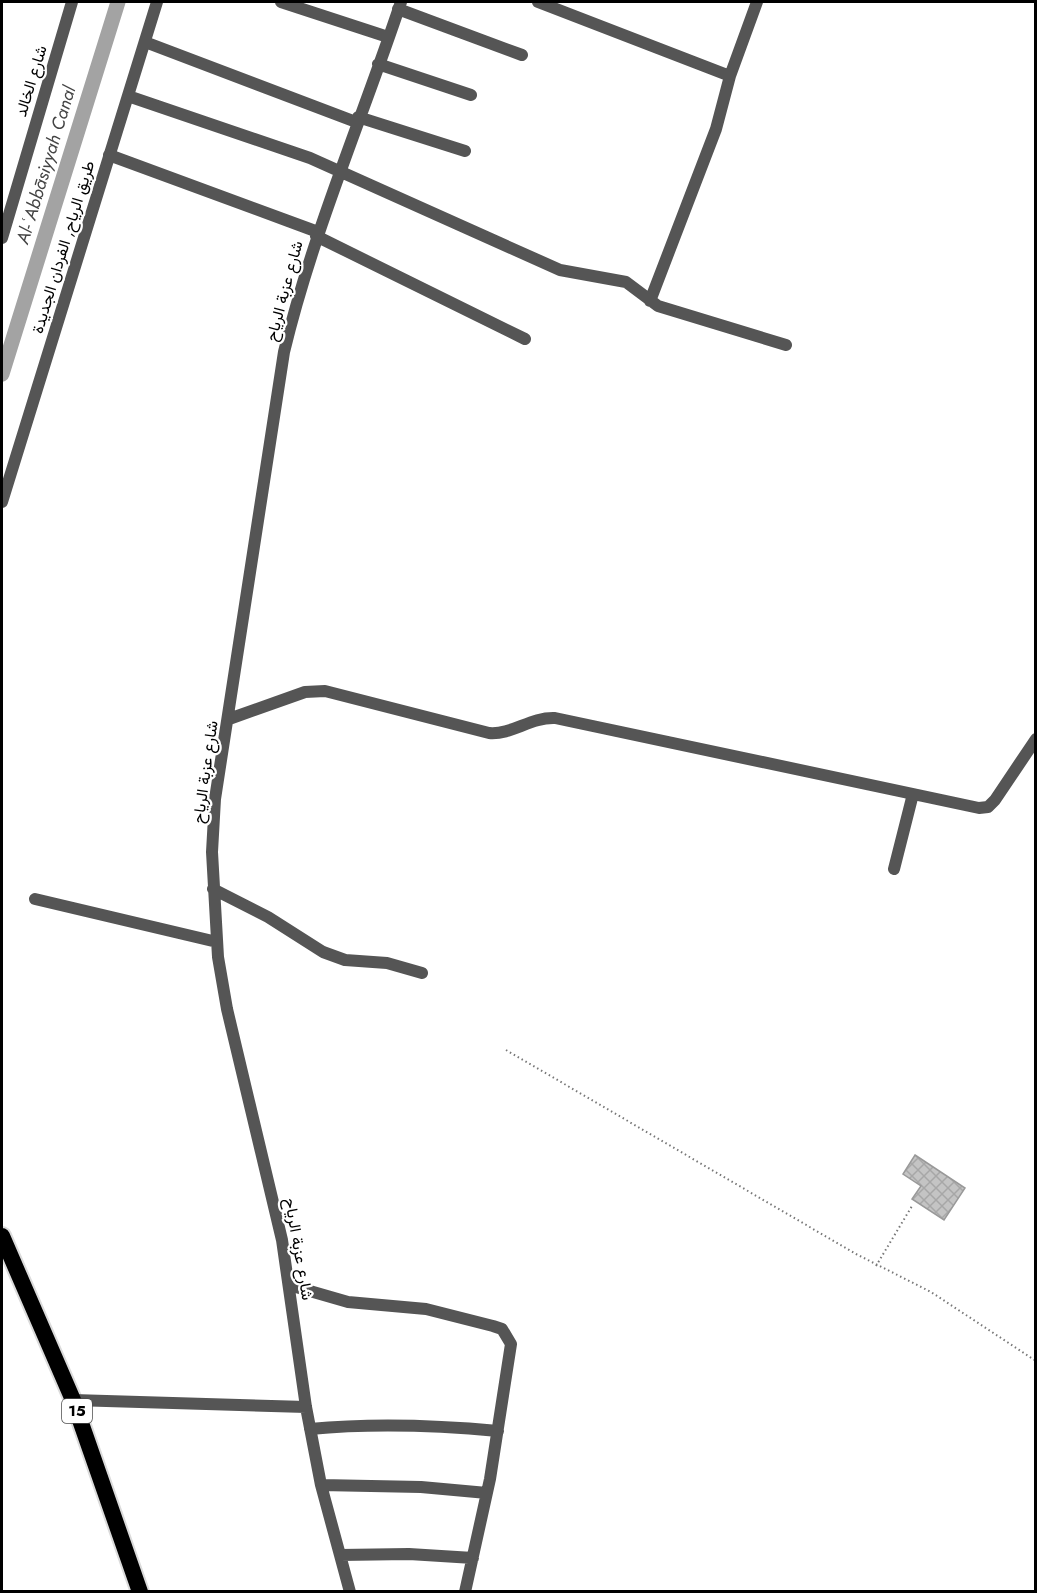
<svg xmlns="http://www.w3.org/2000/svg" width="1037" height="1593" viewBox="0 0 1037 1593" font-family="Jost,Vazirmatn,sans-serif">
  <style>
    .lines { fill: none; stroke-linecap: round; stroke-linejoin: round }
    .canal { stroke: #a3a3a3; stroke-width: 15 }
    .building { fill: url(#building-cross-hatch); stroke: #999; stroke-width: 1.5 }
    .trunk-casing { stroke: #dbdbdb; stroke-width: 20 }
    .path { stroke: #777; stroke-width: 2; stroke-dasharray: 1.5 3; stroke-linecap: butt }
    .minor { stroke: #555; stroke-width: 12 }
    .trunk { stroke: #000; stroke-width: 16 }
    .labels { text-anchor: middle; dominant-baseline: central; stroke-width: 4.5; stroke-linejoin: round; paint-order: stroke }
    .shield { fill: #fff; stroke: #4c4c4c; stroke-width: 1.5 }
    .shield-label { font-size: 15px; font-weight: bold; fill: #000 }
    .street-label { font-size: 16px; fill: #000; stroke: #fff }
    .water-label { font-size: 18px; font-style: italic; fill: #444; stroke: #fff }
  </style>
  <defs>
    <pattern id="building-cross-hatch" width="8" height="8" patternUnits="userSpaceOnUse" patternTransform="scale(1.5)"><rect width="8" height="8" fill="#c4c4c4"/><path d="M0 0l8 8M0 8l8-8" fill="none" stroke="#a7a7a7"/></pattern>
  </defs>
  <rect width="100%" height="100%" fill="#fff"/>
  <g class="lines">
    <path class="canal" d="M2,374L118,2"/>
  </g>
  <path class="building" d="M915,1155L965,1188L944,1220L912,1199L921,1186L903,1174Z"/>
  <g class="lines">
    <g class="trunk-casing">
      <path id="trunk" d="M2,1236L73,1400L140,1592"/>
    </g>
    <path class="path" d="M506,1050L856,1254L931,1292L1036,1361
      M876,1266L912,1206"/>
    <path class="minor" d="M281,2L388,37
      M538,2L730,76
      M398,9L522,55
      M145,42L356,122
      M378,64L471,95
      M128,96L310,158L560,270L626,282L658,306L786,345
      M358,117L465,151
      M109,155L318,232
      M316,236L525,339
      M2,238L72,2
      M650,301L716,129L730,76L757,2
      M2,502L157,2
      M229,719L305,692L325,691L489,733C512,735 530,717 555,718L979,808L988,807L995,800L1036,739
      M894,869L913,794
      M213,889L268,917L323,952L345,960L387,963L422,973
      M35,899L217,942
      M289,1285L348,1302L426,1309L493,1326L502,1329L511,1344L490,1479L465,1592
      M73,1400L306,1407
      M310,1429C373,1423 434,1425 498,1431
      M321,1485L421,1487L487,1493
      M340,1555L409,1554L473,1558
      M350,1592L321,1485L306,1407L282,1240L227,1009L218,957L212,852L215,799L284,352C313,232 362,119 401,2"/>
    <use href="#trunk" class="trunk"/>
  </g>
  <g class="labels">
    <rect class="shield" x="62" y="1399" width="30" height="24" rx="4.5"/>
    <g class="shield-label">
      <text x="77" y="1411">15</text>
    </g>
    <g class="street-label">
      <text transform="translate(31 81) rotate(-73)">شارع الخالد</text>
      <text transform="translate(63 247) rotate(-73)">طريق الرياح, الفردان الجديدة</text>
      <text transform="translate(284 291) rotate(-75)">شارع عزبة الرياح</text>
      <text transform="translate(205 772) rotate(-82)">شارع عزبة الرياح</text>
      <text transform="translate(299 1249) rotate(80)">شارع عزبة الرياح</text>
    </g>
    <g class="water-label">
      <text transform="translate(46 165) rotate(-73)">Al-ʿAbbāsiyyah Canal</text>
    </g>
  </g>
  <rect width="1037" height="1593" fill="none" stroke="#000000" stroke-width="6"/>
</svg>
